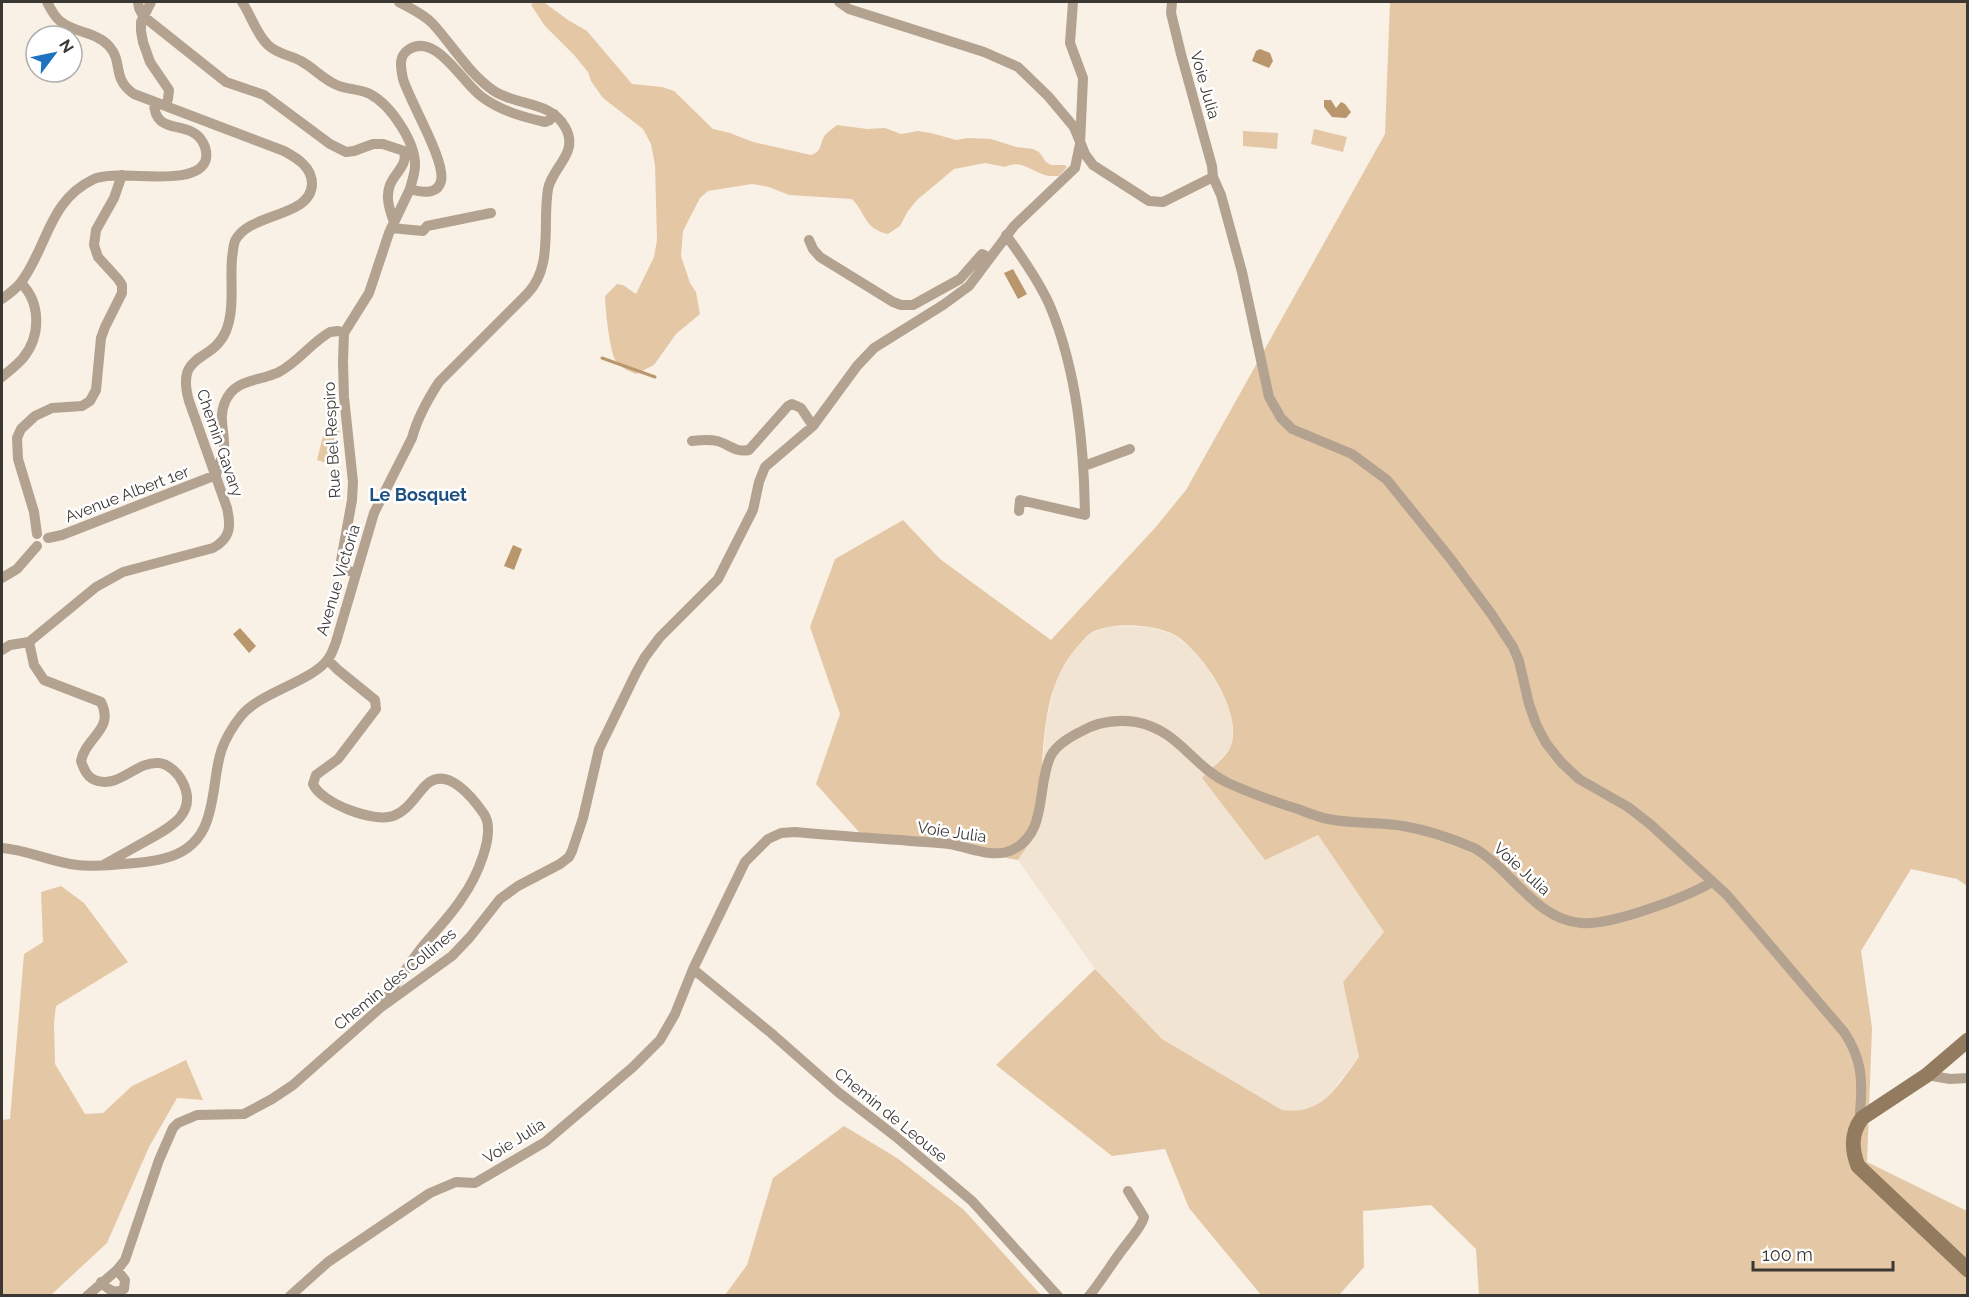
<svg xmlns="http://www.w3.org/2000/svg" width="1969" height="1297" viewBox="0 0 1969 1297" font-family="Raleway,sans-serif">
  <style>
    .built { fill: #f2e4d3 }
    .green { fill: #e4c8a6 }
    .water { fill: #b9966b }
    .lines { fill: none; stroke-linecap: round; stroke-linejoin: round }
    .stream { stroke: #b9966b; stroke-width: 3 }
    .street { stroke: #b2a28f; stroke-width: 10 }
    .secondary { stroke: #927b5f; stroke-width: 15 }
    .labels { text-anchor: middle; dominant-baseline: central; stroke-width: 5; stroke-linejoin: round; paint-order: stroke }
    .street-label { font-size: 16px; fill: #3b3834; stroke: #fff }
    .neighbourhood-label { font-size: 18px; font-weight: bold; fill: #1e5083; stroke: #fff }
  </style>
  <rect width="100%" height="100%" fill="#f9f0e6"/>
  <path class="built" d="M1108,626L1149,627L1174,635L1192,649L1207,667L1222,693L1231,715L1233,734L1230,749L1202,778L1265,860L1318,835L1384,932L1343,982L1359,1057L1325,1100L1317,1106L1293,1112L1282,1110L1162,1039L1095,969L1018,860L1038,827L1046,722L1057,676L1070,655L1090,634Z"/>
  <path class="green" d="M534,2L545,3L568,20L587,31L632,84L662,87L674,91L713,129L730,133L753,142L811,155C823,151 819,144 825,135C828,132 833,128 837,125L867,129L885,128L901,134L918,131L931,133L956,140L968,138L991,139L1016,147L1033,149L1039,152L1046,162L1051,165H1065L1067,167L1059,176C1059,176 1049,176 1049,176C1033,173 1021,158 1005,167L985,163L954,169L917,200L908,211L900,226L888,234C864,229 866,213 852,199L789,195L769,187L752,184L708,191L700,198L683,231L681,256L690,283L696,292L700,314L676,334L654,365L636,374C628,371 621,367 616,361C610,354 605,307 605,296L617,284L623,285L636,294L654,257L657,240L655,165L651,144L643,129L603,98L591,81L588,72L575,56L545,26L531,5Z
    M1390,2H1967V886L1957,879L1911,869L1861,951L1872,1028L1867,1162L1967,1211V1295H1479L1476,1249L1431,1205L1363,1211L1364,1267L1339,1295H1261L1189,1208L1165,1149L1112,1156L996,1065L1095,969L1162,1039L1282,1110C1323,1116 1337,1086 1359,1057L1343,982L1384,932L1318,835L1265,860L1202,778C1209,770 1226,757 1230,748C1245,715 1203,652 1175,635C1154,624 1111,621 1091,633C1086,636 1082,642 1078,646C1041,686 1044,747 1040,798C1040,807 1040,816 1038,825C1036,837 1024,850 1018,860L859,832L816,784L840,714L810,627L835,559L903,520L940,559L1051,640L1155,528L1186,490L1385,134Z
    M1314,129L1347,137L1343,152L1311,144Z
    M1243,131L1278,133L1277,149L1243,146Z
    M325,428L340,431L332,465L317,460Z
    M61,886L84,903L128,962L56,1006L54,1023L55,1064L85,1114L103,1113L132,1086L186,1060L203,1100L177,1098L149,1147L107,1243L51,1295H2V1120L10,1119L24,954L43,942L41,892Z
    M844,1126L897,1158L964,1210L1041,1295H725L747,1265L773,1178Z"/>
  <path class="water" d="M1260,49L1270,53L1273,61L1269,68L1252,61L1256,51Z
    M1324,100H1331L1336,108L1341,102L1345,104L1351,112L1346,118L1332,117L1324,107Z
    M1013,269L1027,294L1018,299L1004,273Z
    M513,545L522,549L514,570L504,566Z
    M240,628L256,646L249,653L233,634Z"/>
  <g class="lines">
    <path class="stream" d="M602,358L655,377"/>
    <path class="street" d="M138,2L139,8L143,16L226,82L264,95L330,144L346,152L354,151L373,144H383L404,151C408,166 395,172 390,185C385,197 390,211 394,222
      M151,2L141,22V31L143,42L150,62L169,90L168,99L165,106
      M242,2C251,15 256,34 268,45C277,54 290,55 301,61C312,67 320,76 331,82C342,90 358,88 370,94C391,105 416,143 415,166C415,173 412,181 410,189C420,192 437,196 441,181C446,161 410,102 403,79C401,68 398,57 408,50C436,31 462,83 482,97C501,111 523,117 545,122L550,120L554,114
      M839,2L849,9L984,52L1018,67L1048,96L1074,127L1085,154L1093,165L1149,201L1163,202L1213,177
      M1172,2L1171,13L1181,54L1212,166L1213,177L1221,195L1242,272L1269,397L1281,418L1292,429L1352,454L1387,480L1450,558L1492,615L1513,647L1519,661L1529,704L1536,724L1546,743L1561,762L1579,779L1628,807L1650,824L1727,895L1844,1032C1862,1059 1863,1080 1860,1112L1862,1118
      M391,228L423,231L427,226L491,213
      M1006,235C1022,257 1039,281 1050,306C1077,371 1084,445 1085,515L1020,500L1019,511
      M809,240L813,249L820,257L893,302L901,305H913L960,279L982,254L990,258
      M2,299C9,294 17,288 22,281C48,245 49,200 94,179C118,168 198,190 206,159C207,152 206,147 202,141C189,119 154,137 154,102
      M2,377C9,371 17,365 23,358C41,336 41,303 21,283
      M692,441C700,440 709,439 717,441C729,444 735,453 749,450L788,406L792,404L801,408L813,426
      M1084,466L1130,449
      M216,475C218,466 223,457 224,448C225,432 218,418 225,402C235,378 259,382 279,372C298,362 311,343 330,332L338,331L344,333
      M37,534L34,512L18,459L17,438L21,429L35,416L52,408L82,406L90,401L96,390L101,338L105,327L122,293V285L118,279L98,257L94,245L96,230L114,198L122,175
      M48,538L62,535L216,475
      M355,573L346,570L341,561L352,500L353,482L344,397L343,362L344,333L369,293L389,233L410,189
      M2,578L17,569L37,546
      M29,642L34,665L44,680L101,702C115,730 86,736 81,761C84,770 88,779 98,781C120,787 137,761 159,763C169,764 179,774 183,783C198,814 169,828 146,841C132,849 119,856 105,864
      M2,650L10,645L29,642L96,587L123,572L213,548C231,538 231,526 227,508L189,401C175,351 212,364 226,331C235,309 230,282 232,258C233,253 233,246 235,241C249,212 311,218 312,184C312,167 297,158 284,151L134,94C111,78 124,63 109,46C97,32 74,33 60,21C54,16 50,8 47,2
      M328,660L338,670L375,700L376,709L338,759L316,775L313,784C321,803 374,823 393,816C408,811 416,795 426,785C447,765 473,798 484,814C497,834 475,880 462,898C450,917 433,933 419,951C407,967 396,984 385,1000
      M2,848C28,850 51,862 77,865C92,867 108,865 123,864C161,861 198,858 209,814C220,773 211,754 241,716C260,692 312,682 328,659C332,654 334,647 336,642L374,513L412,438C417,419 428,399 439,382L527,294C554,266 542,225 548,189C552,167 580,153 565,127C551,101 517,106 494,91C469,74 453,46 433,24C424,14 410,8 399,2
      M693,969L771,1033L838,1092L895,1136L972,1201L1058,1296
      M1927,1075L1950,1079L1968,1078
      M101,1282C108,1289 114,1295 124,1289L125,1280L117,1270
      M87,1296L117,1270L125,1260L159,1160L173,1128L178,1123L197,1115L244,1114L272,1099L293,1085L380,1008L452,956L470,937L500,899L518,886L560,864L569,857L572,851L583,818L599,749L636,673L645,657L660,637L718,579L753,510L759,482L765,467L813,426L857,366L874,348L943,305L969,286L1014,226L1075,168L1080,144L1083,78L1070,43L1073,2
      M290,1296L328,1262L430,1193L456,1182L475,1183L545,1142L633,1067L660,1040L675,1014L693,969L745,862L768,839L781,833L795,832C830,835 866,838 901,840C917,842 934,842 949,844C969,847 992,859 1012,850C1047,834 1037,790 1049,760C1053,747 1068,738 1080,732C1097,722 1116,719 1136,722C1179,730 1192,766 1228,783C1251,793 1274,802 1298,809C1308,813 1318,817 1328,819C1353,824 1378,822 1403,826C1427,830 1451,838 1474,848C1480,851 1486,856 1491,860C1519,883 1542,920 1581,923C1610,926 1687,897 1712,882
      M1089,1296C1103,1279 1113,1261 1126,1245C1132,1236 1141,1228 1144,1217L1128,1191"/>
    <path class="secondary" d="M1968,1040L1927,1075L1862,1118C1851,1133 1851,1148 1858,1166L1968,1270"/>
  </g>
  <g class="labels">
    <g class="street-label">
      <text transform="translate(1205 85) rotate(74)">Voie Julia</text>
      <text transform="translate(332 440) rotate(-93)">Rue Bel Respiro</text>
      <text transform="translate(220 443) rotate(71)">Chemin Gavary</text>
      <text transform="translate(127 494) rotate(-21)">Avenue Albert 1er</text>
      <text transform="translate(338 580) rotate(-73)">Avenue Victoria</text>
      <text transform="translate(952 832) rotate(8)">Voie Julia</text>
      <text transform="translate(1522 869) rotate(42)">Voie Julia</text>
      <text transform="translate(395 979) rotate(-39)">Chemin des Collines</text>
      <text transform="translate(891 1115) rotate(39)">Chemin de Leouse</text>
      <text transform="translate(514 1141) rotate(-32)">Voie Julia</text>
    </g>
    <g class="neighbourhood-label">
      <text x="418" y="494">Le Bosquet</text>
    </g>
  </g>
  <rect width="1969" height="1297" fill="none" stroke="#3b3834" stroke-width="6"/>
  <g transform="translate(54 54) rotate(58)"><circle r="28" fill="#ffffff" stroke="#b1afae" stroke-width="1.5"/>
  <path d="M0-4.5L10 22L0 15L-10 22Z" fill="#2071c0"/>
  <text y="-9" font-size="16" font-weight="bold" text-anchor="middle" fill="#3b3834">N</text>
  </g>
  <path d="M1753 1261v9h140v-9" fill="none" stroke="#3b3834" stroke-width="3"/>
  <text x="1762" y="1261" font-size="18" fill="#3b3834" stroke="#ffffff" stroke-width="4.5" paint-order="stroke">100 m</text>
</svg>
